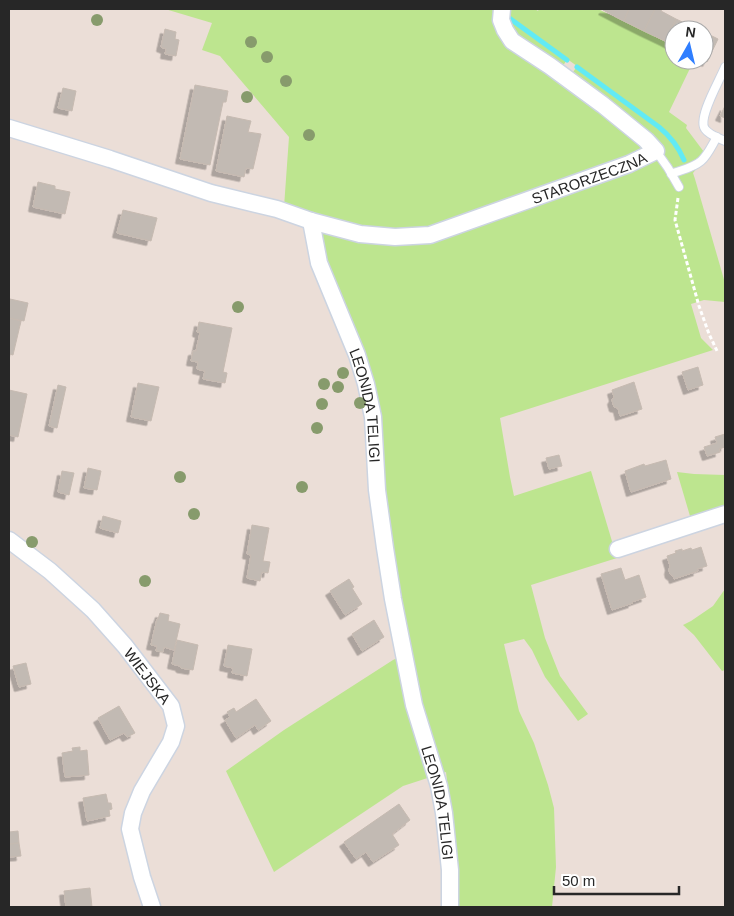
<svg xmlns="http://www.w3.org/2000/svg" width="734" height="916" viewBox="0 0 734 916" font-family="Arial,sans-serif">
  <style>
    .green { fill: #bde58f }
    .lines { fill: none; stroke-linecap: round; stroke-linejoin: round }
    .stream { stroke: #62eaf4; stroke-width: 5 }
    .building { fill: #c2bab3; stroke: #c6bab1; filter: url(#shadow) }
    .service-casing { stroke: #ccd4e1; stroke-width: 10 }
    .minor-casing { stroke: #ccd4e1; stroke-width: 19 }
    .path { stroke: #fff; stroke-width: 3; stroke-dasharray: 4 2.5; stroke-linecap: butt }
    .service { stroke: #fff; stroke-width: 8 }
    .minor { stroke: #fff; stroke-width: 16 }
    .tree { fill: #879b6c }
    .labels { text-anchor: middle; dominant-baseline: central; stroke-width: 4; stroke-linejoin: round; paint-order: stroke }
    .street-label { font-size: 15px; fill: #272727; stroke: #fff }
  </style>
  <defs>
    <filter id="shadow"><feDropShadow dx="-4.5" dy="4.5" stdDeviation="0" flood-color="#0004"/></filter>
  </defs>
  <rect width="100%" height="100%" fill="#ebded7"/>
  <path class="green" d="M165,9H494L566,61L563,66L573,72L576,68L659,128L676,146L683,159L685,158C679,145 671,136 660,126L498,9H535L538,11L539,9H598L674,46V60H694L669,112L687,125L686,128L707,156L693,173L695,179L725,283V302L704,300L691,304L701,338L713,350L500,418L510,477L514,496L591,471L617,558L531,585L545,638L560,676L588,714L578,721L545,677L532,650L524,639L504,644L519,711L534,743L548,785L554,808L556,867L552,907H445L451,815L446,772L403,786L274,872L226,771L284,730L393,660L411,652L390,564L379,424L314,236L284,207L289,137L220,56L202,50L212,23Z
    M677,472L694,474L725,475V510L712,514L690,516Z
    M725,589V670L722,671L694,635L683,625L691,621L713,606Z"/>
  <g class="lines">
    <path class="stream" d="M505,15L567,60
      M577,67L659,127C670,136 678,146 684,160"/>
  </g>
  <path class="building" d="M604,9H629L624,21L603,10Z
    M629,9H655L644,31L624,21Z
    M655,9H662L661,11L676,19L665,41L644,31Z
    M676,19L691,26L692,24L698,27L696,30H674V46L665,41Z
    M165,29L176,32L175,39L179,40L176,56L165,54L166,49L161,47Z
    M704,32L718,39L707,62L703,60Z
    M195,85L228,91L226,102H223L210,165L180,159Z
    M63,88L76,91L72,111L58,108Z
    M725,106V118L720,116Z
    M227,116L251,121L248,132L261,134L253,169L246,168L244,177L216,171Z
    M38,182L55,186V189L70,192L65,214L33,207Z
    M123,210L157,218L151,241L117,233Z
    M10,299L28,303L24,321L9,318V305Z
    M9,318L21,321L13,355L9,354Z
    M199,322L232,328L223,372L227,373L225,383L203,379L205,371L197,369L198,362L191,361L193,351H196L200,333L197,332Z
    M698,367L703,385L688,390L682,372Z
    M634,382L642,409L620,416L618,408L614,407L612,400L614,397L612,390Z
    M138,383L159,387L151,421L131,417Z
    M58,385L66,387L57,428L49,426Z
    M9,390L27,394L18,437L9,435Z
    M725,434V447L719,449L720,452L707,456L704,447L717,443L715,437Z
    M559,455L562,466L549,469L546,458Z
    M666,460L671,479L631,492L625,471L644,464L645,466Z
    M88,468L101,471L97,490L84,488Z
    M62,471L74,473L69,495L58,492Z
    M103,516L121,521L118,533L100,528Z
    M252,525L269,528L263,561L270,562L268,573L262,572L260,581L247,578L251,555L247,554Z
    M701,547L707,566L697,569L698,571L674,579L673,576L670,574L669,570L670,566L667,556L676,553L675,551L682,549V551L691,548L692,550Z
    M621,568L625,580L639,575L646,597L632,602L633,603L612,610L601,574Z
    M349,579L354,587L352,588L362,604L345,615L330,591Z
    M160,613L169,615L168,621L180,624L174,650L164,647L163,652L156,651L157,646L151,645L157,619H158Z
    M374,620L384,637L362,651L352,634Z
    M177,640L198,645L193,670L181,668L180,666L172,664Z
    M228,645L252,649L247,676L232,673L233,668L224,666Z
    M26,663L31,684L19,687L13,666Z
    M256,699L271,721L258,730L255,725L236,738L225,720L230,717L227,712L234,708L236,712Z
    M119,706L135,733L127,737L124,733L110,740L98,718Z
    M80,747V751L87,750L89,775L65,777L62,753L73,751L72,748Z
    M106,794L108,803H111L112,809L109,810L110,816L87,821L83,798Z
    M399,804L410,820L392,834L399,845L373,862L366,852L356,859L344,842Z
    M18,831L19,843L9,844V832Z
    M19,843L21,856L9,857V844Z
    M90,888L92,907H66L64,891Z"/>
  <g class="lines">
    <g class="service-casing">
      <path id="service" d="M725,67C720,80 697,118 705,129C709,135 719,138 725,141
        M656,151L668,168L679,187
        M671,174C681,170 693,168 701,161C708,155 712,145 717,137"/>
    </g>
    <g class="minor-casing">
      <g id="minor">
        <path id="s1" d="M9,128L110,159L211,193L277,209L311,221L319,263L357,355L366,384L373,417L377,490L385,548L393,599L414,705L439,786L444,813L450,870V907"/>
        <path id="s2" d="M311,221L360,234L395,237L430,235L629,164L656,151L646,140L603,105L550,66L512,41L505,30L501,20L502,9"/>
        <path id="s3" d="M9,540L50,571L93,610L125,646L171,706L176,726L171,742L142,791L133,813L130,829L142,877L152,907"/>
        <path d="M618,549L725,514"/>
      </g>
    </g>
    <path class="path" d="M678,198L675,220L699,306L709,334L718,353"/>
    <use href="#service" class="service"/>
    <use href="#minor" class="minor"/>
  </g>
  <g class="tree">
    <circle cx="97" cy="20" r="6"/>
    <circle cx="251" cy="42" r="6"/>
    <circle cx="267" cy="57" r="6"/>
    <circle cx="286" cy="81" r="6"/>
    <circle cx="247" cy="97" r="6"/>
    <circle cx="309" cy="135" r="6"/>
    <circle cx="238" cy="307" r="6"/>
    <circle cx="343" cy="373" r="6"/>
    <circle cx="324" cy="384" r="6"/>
    <circle cx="338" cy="387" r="6"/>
    <circle cx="360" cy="403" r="6"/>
    <circle cx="322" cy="404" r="6"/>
    <circle cx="317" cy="428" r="6"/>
    <circle cx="180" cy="477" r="6"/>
    <circle cx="302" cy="487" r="6"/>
    <circle cx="194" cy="514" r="6"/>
    <circle cx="32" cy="542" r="6"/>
    <circle cx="145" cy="581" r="6"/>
  </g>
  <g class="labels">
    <g class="street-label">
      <text stroke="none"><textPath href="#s2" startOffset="290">STARORZECZNA</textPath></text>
      <text stroke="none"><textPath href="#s1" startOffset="510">LEONIDA TELIGI</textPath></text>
      <text stroke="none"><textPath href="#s3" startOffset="195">WIEJSKA</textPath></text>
      <text stroke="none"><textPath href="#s1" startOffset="915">LEONIDA TELIGI</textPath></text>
    </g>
  </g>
  <rect width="734" height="916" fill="none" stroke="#272727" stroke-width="20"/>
  <g transform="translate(689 45) rotate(8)"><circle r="24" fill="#ffffff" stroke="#a9a9a9"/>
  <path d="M0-4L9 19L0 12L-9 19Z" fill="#2f7eff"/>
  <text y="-8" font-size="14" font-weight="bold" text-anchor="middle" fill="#272727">N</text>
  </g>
  <path d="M554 886v8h125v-8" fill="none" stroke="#272727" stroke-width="2.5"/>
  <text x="562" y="886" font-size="15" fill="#272727" stroke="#ffffff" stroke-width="4" paint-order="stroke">50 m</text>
</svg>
